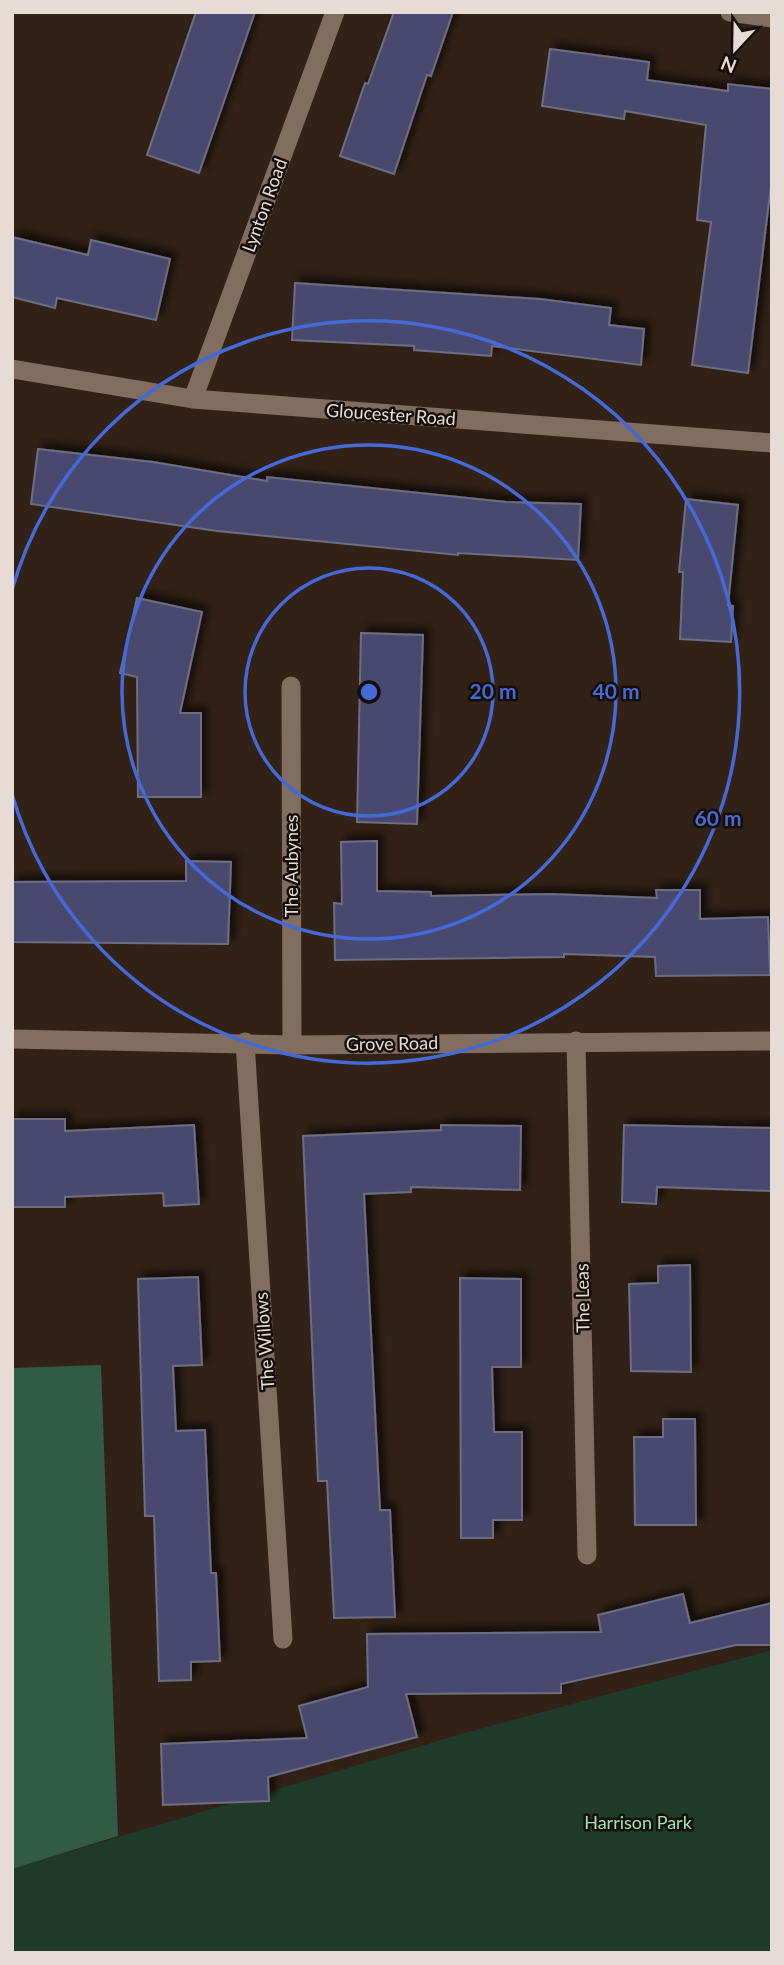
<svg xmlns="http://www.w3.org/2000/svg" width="784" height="1965" viewBox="0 0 784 1965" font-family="Lato,sans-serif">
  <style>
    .green { fill: #1f3a2a }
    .forest { fill: #315b43 }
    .building { fill: #4a496f; stroke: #6d6e82; stroke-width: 2; filter: url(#shadow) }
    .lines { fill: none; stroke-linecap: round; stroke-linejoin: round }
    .minor { stroke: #826e61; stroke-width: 19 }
    .tertiary { stroke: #826e61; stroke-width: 19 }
    .ring { fill: none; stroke: #456ad7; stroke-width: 3.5 }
    .labels { text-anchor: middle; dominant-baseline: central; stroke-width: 5; stroke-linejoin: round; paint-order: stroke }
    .street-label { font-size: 18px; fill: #e7dcd5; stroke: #140d08 }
    .park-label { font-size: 18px; fill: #9de3b9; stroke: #140d08 }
    .centre { fill: #456ad7; stroke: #140d08; stroke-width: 3.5 }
    .ring-label { font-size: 21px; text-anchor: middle; font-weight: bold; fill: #456ad7; stroke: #140d08; stroke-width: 5; stroke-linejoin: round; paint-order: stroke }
  </style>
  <defs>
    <filter id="shadow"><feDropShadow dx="6" dy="-6" stdDeviation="3.5" flood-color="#0009"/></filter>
  </defs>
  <rect width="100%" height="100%" fill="#312116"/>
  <path class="green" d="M772,1650V1953H12V1869L461,1734Z"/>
  <path class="forest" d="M101,1365L118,1836L12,1869V1368Z"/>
  <path class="building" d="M196,12H255L199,173L147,155Z
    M394,12H453L431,76L427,75L394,174L340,156L365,83L368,84Z
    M550,49L649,62L647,80L728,91V84L772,89V177L748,373L692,365L711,222L697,220L706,125L625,111L624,119L542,106Z
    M12,237L88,255L91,240L170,259L156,320L57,298L55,308L12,297Z
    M295,283L540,299L611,308L609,325L644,329L641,365L492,346L491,356L414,350V346L292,340Z
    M38,449L153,462L267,481V477L506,502L581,504L578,560L458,553V555L217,531L31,504Z
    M686,499L738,505L728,605L733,606L731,642L680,639L683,572H679Z
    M137,598L202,612L180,713H201V797H138L137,677L120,673Z
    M361,633L423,635L417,824L357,822Z
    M377,841V891L431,892V896L550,894L657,898L656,890H700V919L768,917L770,975L656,976L655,957L564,954V957L335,960L334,903L342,904L341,842Z
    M186,861L231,862L228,944L13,942L12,882L186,881Z
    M12,1119H65V1131L194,1125L199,1204L164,1206L163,1193L65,1197V1207H12Z
    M441,1125L521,1126L520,1190L411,1187V1192L364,1194L380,1510H390L395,1617L334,1618L327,1481H318L303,1136L441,1130Z
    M624,1125L772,1128V1191L657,1187L656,1204L622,1202Z
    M690,1265L691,1372L631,1371L629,1284L658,1283V1266Z
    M198,1277L202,1365L173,1366L176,1431L205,1430L211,1573H216L220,1661L191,1662V1680L159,1681L154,1516H145L138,1279Z
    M460,1278L521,1279V1367H492L494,1432H522V1520H493V1538H461Z
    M663,1419H695L696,1525H635L634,1437H663Z
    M683,1594L690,1623L772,1603V1645H736L561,1684V1693L406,1694L417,1737L268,1777L269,1801L163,1805L161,1744L307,1738L299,1706L368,1687L367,1634L601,1632L598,1615Z"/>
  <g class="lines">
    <path class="minor" d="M730,12L772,18
      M12,369L193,399L772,443
      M193,399L335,12
      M291,686L292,1045
      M576,1041L587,1555
      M245,1042L283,1639"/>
    <path class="tertiary" d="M12,1039L292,1045L772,1041"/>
  </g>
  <g class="ring">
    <circle cx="369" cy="692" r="124"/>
    <circle cx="369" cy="692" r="247"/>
    <path d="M12 590A371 371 0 1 1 12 794"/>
  </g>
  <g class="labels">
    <g class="street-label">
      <text transform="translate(264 205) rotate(-70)">Lynton Road</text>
      <text transform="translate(391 414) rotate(4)">Gloucester Road</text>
      <text transform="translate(291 866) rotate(-90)">The Aubynes</text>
      <text transform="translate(392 1043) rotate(-1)">Grove Road</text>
      <text transform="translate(582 1298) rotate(-91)">The Leas</text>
      <text transform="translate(264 1341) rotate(-94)">The Willows</text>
    </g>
    <g class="park-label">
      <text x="638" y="1822">Harrison Park</text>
    </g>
  </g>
  <circle cx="369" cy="692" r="10" class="centre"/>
  <g class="ring-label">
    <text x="493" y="699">20 m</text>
    <text x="616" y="699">40 m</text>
    <text x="718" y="826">60 m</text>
  </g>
  <rect width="784" height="1965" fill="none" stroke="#e7dcd5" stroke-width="28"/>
  <g transform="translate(735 49) rotate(202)" stroke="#140d08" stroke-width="5" paint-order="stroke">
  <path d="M0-5L12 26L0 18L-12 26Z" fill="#e7dcd5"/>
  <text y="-10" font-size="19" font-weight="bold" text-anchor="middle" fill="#e7dcd5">N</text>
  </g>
</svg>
